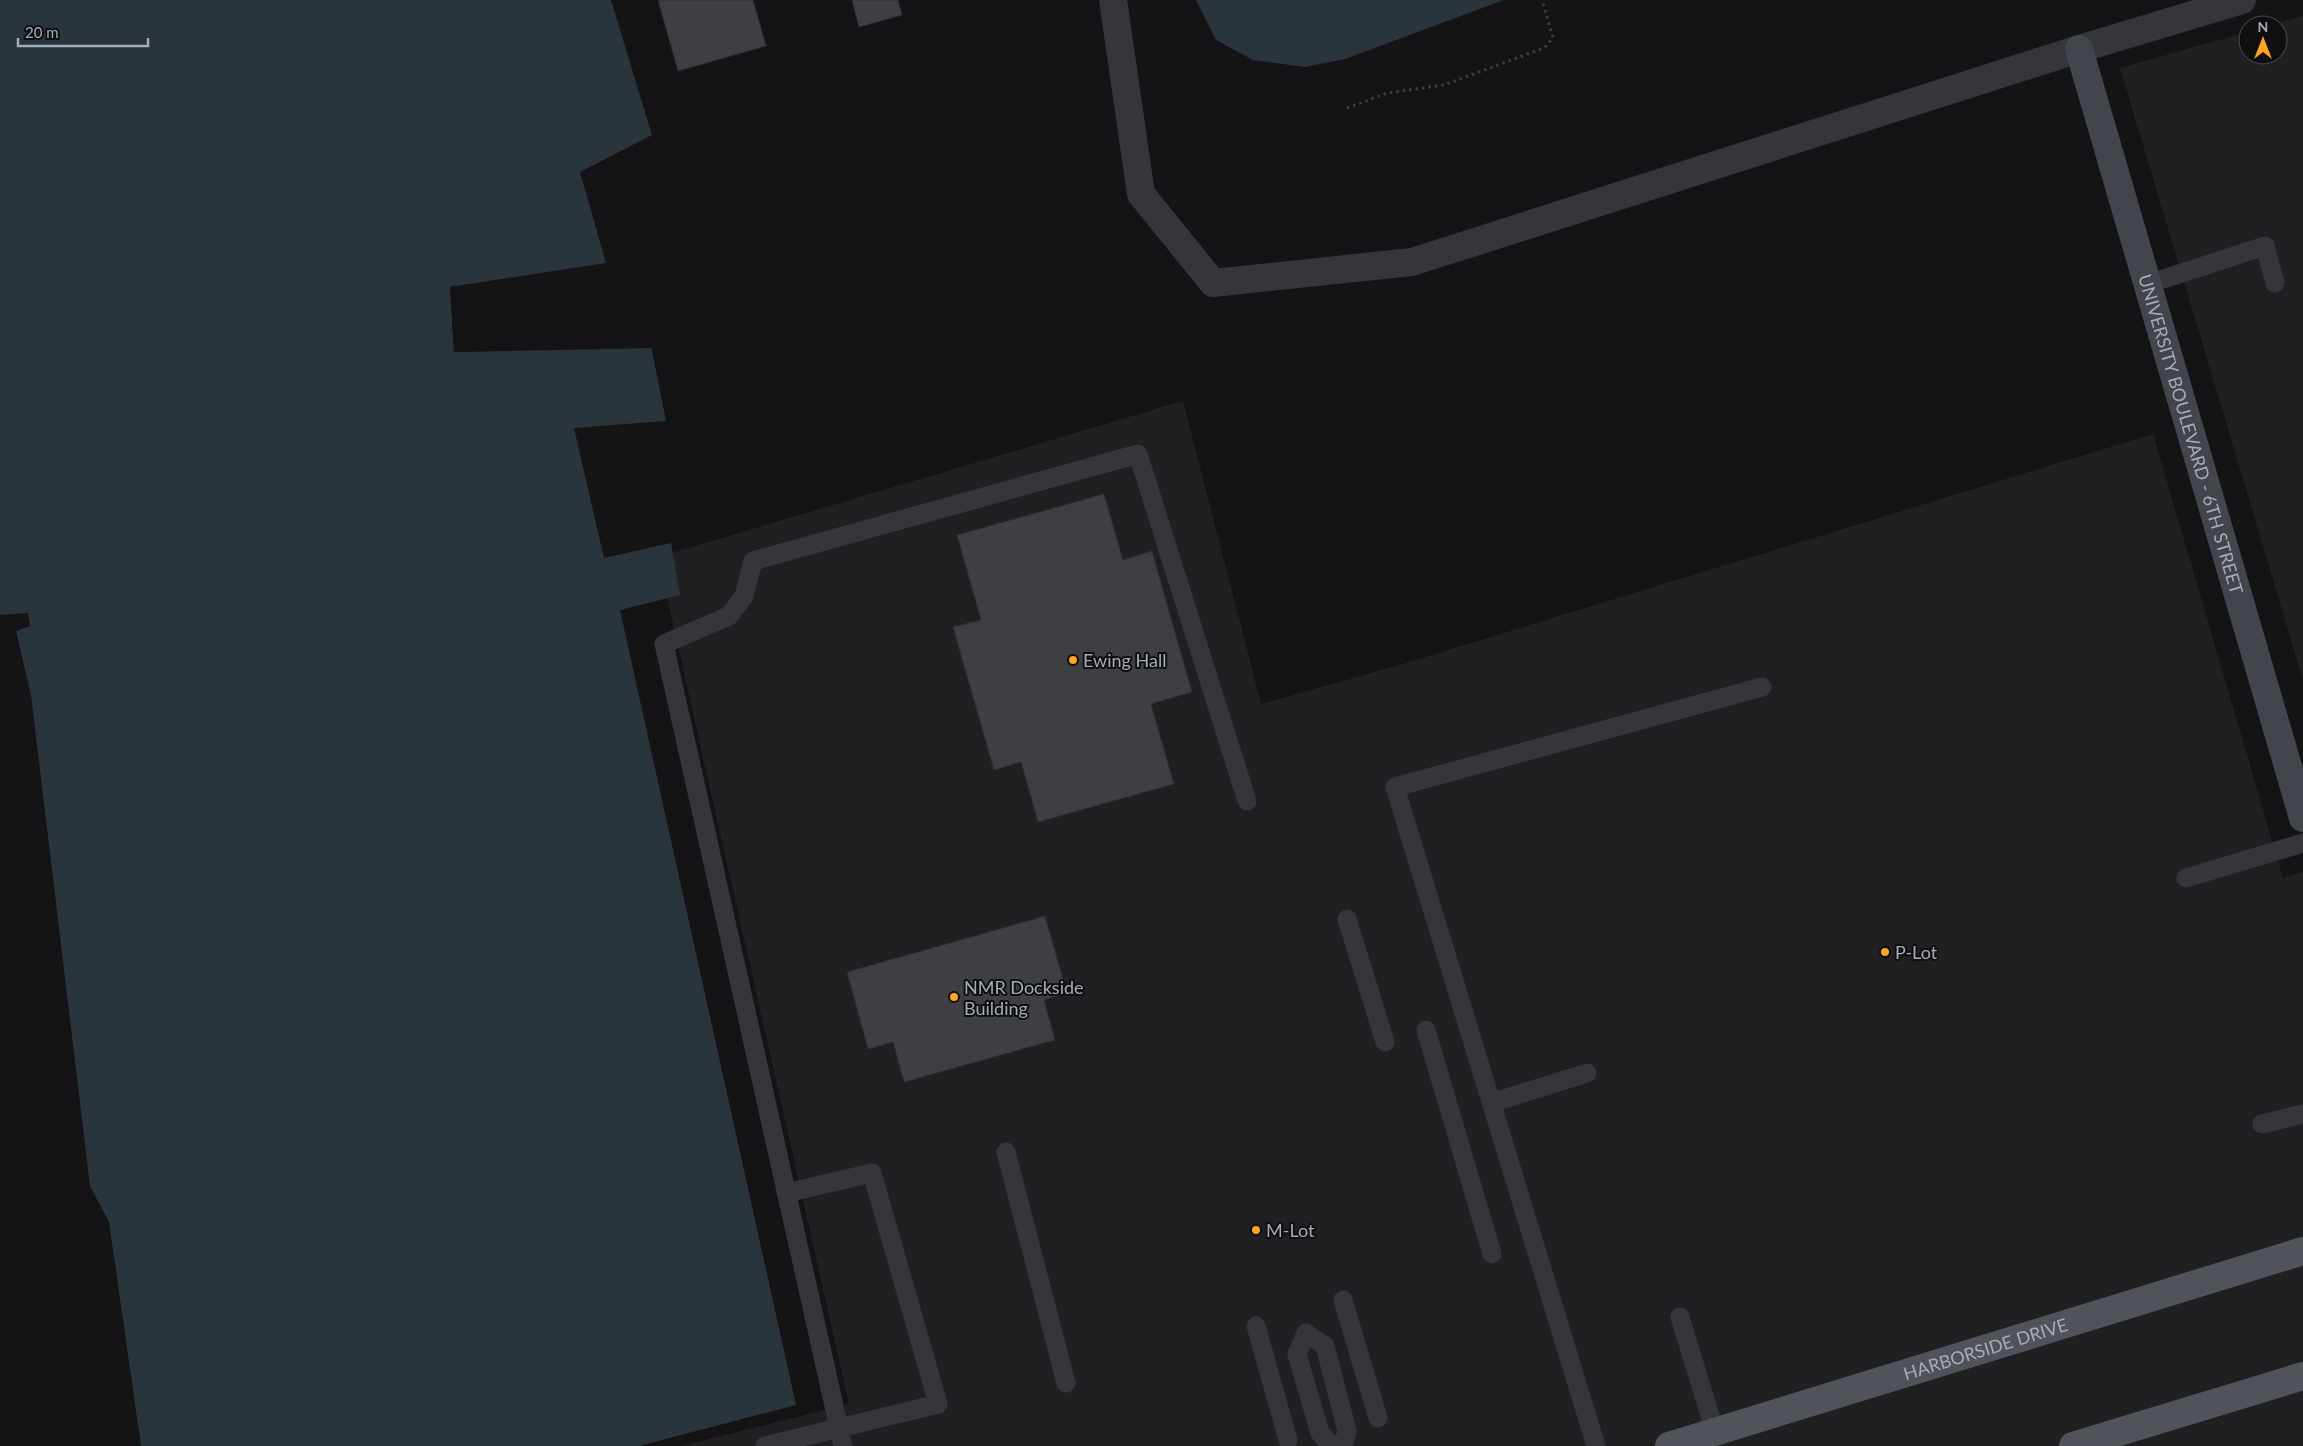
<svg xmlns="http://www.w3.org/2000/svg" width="2303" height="1446" viewBox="0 0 2303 1446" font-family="Lato,sans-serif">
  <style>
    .built { fill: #202023 }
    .water { fill: #29343b }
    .pier { fill: #141416 }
    .building { fill: #3e3f43; stroke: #2e2e32 }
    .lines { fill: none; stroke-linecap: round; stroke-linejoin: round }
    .path { stroke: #3b3d42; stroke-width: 3; stroke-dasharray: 2.5 4; stroke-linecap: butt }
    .lane { stroke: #35363b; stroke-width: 19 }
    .street { stroke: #35363b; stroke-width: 28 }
    .secondary { stroke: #42454b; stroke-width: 28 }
    .primary { stroke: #50535a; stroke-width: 28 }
    .poi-dot { fill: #ffa323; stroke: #0f0f11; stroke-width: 2 }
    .labels { text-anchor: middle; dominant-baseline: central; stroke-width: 4; stroke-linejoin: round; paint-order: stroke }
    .street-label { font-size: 18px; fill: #a5acb7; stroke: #0f0f11 }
    .poi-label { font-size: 18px; fill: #a5acb7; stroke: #0f0f11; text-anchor: start }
  </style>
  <rect width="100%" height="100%" fill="#141416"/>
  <path class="built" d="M2303,16V680L2120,68L2248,32V55H2278V25H2271Z
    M1183,401L1261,704L1393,667L2153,434L2283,878L2303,872V1446H681L849,1404L658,557Z"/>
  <path class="water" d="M0,0H611L652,135L580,172L606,263L450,287L454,352L651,346L666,421L574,428L604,558L671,543L680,595L620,610L796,1405L639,1446H141L109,1222L90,1186L31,695L16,631L30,626L28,613L0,615Z
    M1196,0H1504L1345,59L1305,67L1253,60L1216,40Z"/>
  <path class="pier" d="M574,270L453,289L456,350L651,344L654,348L454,352L450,287Z"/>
  <path class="building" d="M658,0H753L766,46L678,71Z
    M852,0H898L902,15L859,27Z
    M1104,494L1123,560L1152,551L1192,692L1151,704L1174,784L1038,822L1021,762L994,770L953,627L981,620L957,535Z
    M1045,916L1067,993L1044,1000L1055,1040L904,1082L893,1042L868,1049L847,972Z"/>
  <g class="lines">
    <path class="path" d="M1347,108L1387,93L1444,85L1544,48L1553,38L1542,0"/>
    <path class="lane" d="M2148,284L2265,246L2275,283
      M2186,878L2303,843
      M1347,919L1385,1042
      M1426,1030L1492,1254
      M1491,1103L1587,1073
      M2262,1124L2303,1114
      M1006,1152L1066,1383
      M1343,1300L1378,1418
      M1680,1317L1715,1432
      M1256,1326L1288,1440
      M765,1446L938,1404L872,1173L786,1193
      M843,1446L664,644L729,616L744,596L753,561L1138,454L1247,801
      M1332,1446L1320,1433L1297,1354L1306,1333L1325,1346L1347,1431L1343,1446
      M1596,1446L1395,787L1762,687"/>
    <path class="street" d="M1113,0L1141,194L1213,283L1412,262L2079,49L2242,0"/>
    <path class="secondary" id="s1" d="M2079,49L2303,818"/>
    <g class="primary">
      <path id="s2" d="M1669,1446L2303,1251"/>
      <path d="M2073,1446L2303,1376"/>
    </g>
  </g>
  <g class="poi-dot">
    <circle cx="1073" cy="660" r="5"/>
    <circle cx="1885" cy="952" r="5"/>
    <circle cx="954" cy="997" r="5"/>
    <circle cx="1256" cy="1230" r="5"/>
  </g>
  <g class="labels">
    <g class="street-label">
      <text stroke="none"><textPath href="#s1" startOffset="401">UNIVERSITY BOULEVARD - 6TH STREET</textPath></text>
      <text stroke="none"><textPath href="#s2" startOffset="331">HARBORSIDE DRIVE</textPath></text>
    </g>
    <g class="poi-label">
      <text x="1083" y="660">Ewing Hall</text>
      <text x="1895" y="952">P-Lot</text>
      <text x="964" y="987">NMR Dockside<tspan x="964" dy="21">Building</tspan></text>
      <text x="1266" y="1230">M-Lot</text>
    </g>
  </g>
  <g transform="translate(2263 40)"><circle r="24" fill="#0f0f11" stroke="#4b4e53"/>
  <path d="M0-4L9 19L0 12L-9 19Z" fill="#ffa323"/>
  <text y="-8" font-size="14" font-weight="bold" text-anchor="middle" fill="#a5acb7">N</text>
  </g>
  <path d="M18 38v8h130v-8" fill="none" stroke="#a5acb7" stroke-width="2.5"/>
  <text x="25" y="38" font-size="15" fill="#a5acb7" stroke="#0f0f11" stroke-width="4" paint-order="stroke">20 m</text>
</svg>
